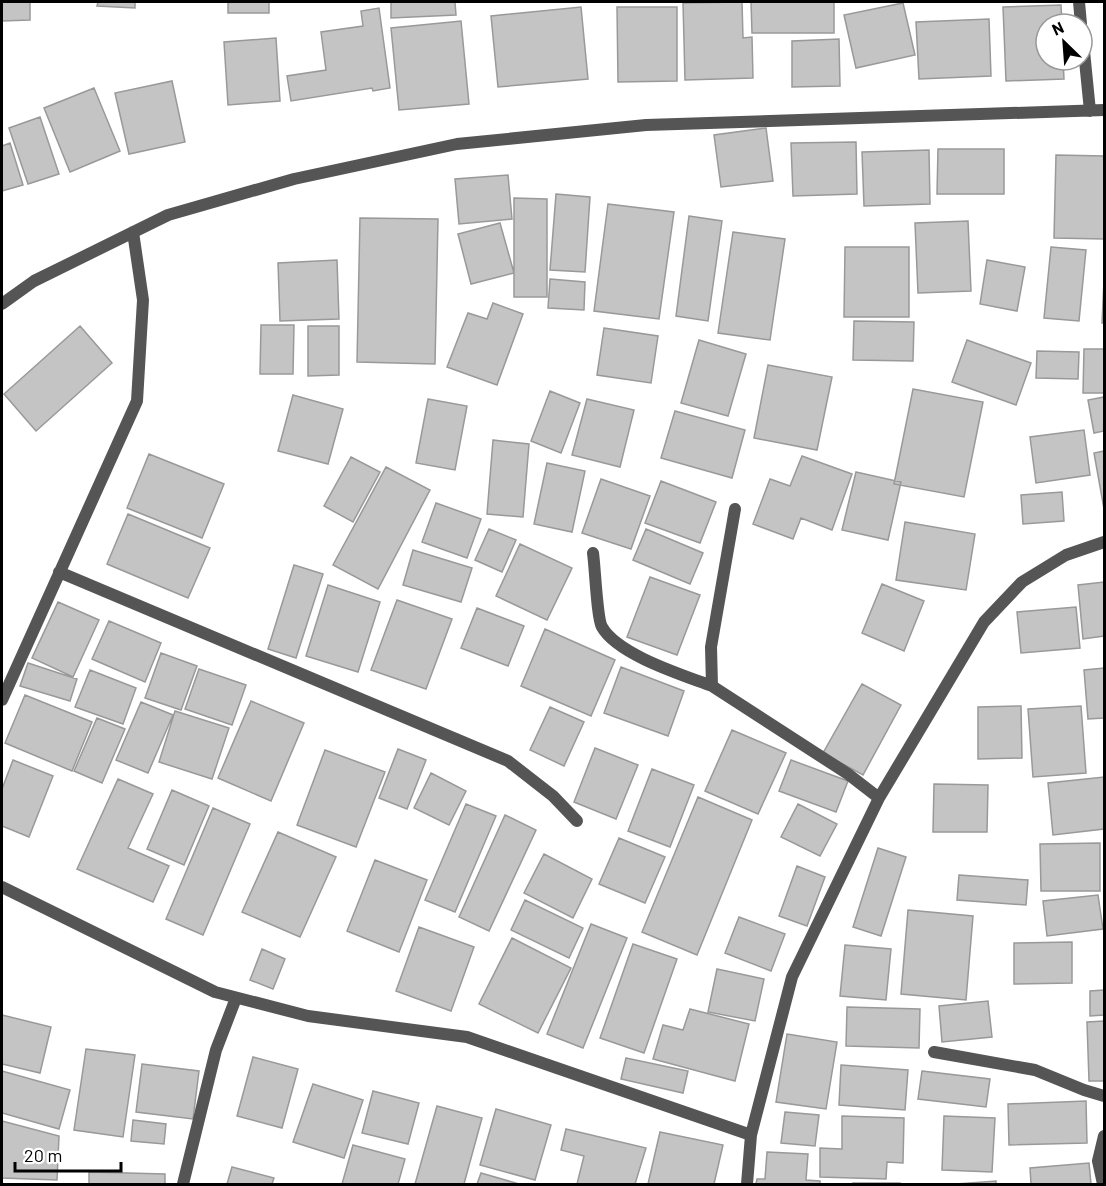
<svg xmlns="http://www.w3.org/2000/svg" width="1106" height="1186" viewBox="0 0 1106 1186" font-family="Barlow,sans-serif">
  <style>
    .building { fill: #c4c4c4; stroke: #999; stroke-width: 1.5 }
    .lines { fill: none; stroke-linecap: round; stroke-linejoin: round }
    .street { stroke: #555; stroke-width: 12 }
  </style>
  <rect width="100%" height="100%" fill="#fff"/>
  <path class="building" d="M2,2H30V20L2,21Z
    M98,2H135V8L97,6Z
    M228,2H269V13H228Z
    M391,2H455L456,15L391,18Z
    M742,2L743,38L752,37L753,78L685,80L683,3Z
    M751,2H834V33H752Z
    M903,3L915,55L856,68L844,15Z
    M1061,5L1062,24H1046V60H1063L1064,79L1006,81L1003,7Z
    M581,7L588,79L498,87L491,16Z
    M617,7H677V81L618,82Z
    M379,8L390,88L373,91L372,88L291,101L287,76L326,70L321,32L363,26L361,11Z
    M989,19L991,76L919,79L916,22Z
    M461,21L469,104L399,110L391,28Z
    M276,38L280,101L228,105L224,42Z
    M839,39L840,86L792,87V41Z
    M172,81L185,142L129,154L115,93Z
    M94,88L120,151L70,172L44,108Z
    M40,117L59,174L28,184L9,128Z
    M766,128L773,181L721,187L714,135Z
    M856,142L857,194L793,196L791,143Z
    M10,143L23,185L2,191V146Z
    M938,149H1004V194H937Z
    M929,150L930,204L864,206L862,152Z
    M1056,155L1104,156V239L1054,238Z
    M508,175L512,219L459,224L455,179Z
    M556,194L590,197L585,272L550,270Z
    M514,198L547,199V297H514Z
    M608,204L674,212L659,319L594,311Z
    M689,216L722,221L708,321L676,316Z
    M360,218L438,219L435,364L357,362Z
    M968,221L971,291L918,293L915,223Z
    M500,223L514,273L471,284L458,234Z
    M733,232L785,239L770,340L718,333Z
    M845,247H909V317H844Z
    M1051,247L1086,250L1079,321L1044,318Z
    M337,260L339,319L280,321L278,263Z
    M987,260L1025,267L1017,311L980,304Z
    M550,279L585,282L584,310L548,308Z
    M1104,281V323H1102Z
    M493,303L523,314L497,385L447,367L468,313L487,319Z
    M854,321L914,322L913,361L853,360Z
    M261,325H294L293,374H260Z
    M80,326L112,363L36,431L4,394Z
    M308,326H339V375L308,376Z
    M604,328L658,336L651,383L597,375Z
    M699,340L746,354L728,416L681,403Z
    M967,340L1031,363L1016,405L952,382Z
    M1084,349H1104V393H1083Z
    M1037,351L1079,352L1078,379L1036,378Z
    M768,365L832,377L817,450L754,438Z
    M913,389L983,402L964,497L894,484Z
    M550,391L580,403L561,453L531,441Z
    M293,395L343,409L328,464L278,451Z
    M1104,397V431L1094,433L1088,400Z
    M428,399L467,406L455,470L416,463Z
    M587,399L634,410L620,467L572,455Z
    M675,411L745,430L732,478L661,458Z
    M1084,430L1090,475L1036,483L1030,437Z
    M493,440L529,444L523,517L487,514Z
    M1104,451V509L1094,453Z
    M149,454L224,484L202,538L127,508Z
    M802,456L852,474L832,530L801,518L793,539L753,524L770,479L790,486Z
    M351,457L380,472L353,522L324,506Z
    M547,463L585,471L572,532L534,524Z
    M386,467L430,490L378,589L333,565Z
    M856,472L901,482L888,540L842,530Z
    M601,479L650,496L631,549L582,533Z
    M661,481L716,502L700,543L645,523Z
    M1062,492L1064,521L1023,524L1021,495Z
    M436,503L481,519L467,558L422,542Z
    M128,514L210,548L188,598L107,564Z
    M905,522L975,534L966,590L896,580Z
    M489,529L516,540L502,572L475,560Z
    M646,529L703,553L690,584L633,560Z
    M520,544L572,568L547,620L496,596Z
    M413,550L472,568L461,602L403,585Z
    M294,565L323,574L296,658L268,649Z
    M650,577L700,595L677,655L627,637Z
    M1104,582V636L1083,639L1078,585Z
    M882,584L924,601L904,651L862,633Z
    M328,585L380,602L358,672L306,656Z
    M397,600L452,619L426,689L371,670Z
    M58,602L99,620L73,677L32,658Z
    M1076,607L1080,648L1021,653L1017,612Z
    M477,608L524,626L508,666L461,648Z
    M109,621L161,643L145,682L92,659Z
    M545,629L615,660L591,716L521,686Z
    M161,653L197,666L181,710L145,698Z
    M28,663L77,679L70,701L20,686Z
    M621,667L684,691L668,736L604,713Z
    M1104,668V718L1088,719L1084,670Z
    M199,669L246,685L232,725L185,709Z
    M90,670L136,688L123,724L75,707Z
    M862,684L901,705L863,775L823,753Z
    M25,695L92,722L72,771L5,743Z
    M251,701L304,723L271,801L218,778Z
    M141,702L173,715L148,773L116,760Z
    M1021,706L1022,758L978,759V707Z
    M1081,706L1086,773L1033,777L1028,709Z
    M550,707L584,722L564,766L530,750Z
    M175,711L229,728L212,779L159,762Z
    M97,718L125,729L102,783L74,771Z
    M732,730L786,753L758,814L705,791Z
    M595,748L638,765L616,819L574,802Z
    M398,749L426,760L407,809L379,798Z
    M325,750L385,772L356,847L297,825Z
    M13,760L53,776L29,837L2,826V789Z
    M791,760L848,781L836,812L779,791Z
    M652,769L694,785L670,847L628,831Z
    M431,773L466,791L449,825L414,808Z
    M1104,777V829L1053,835L1048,783Z
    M118,779L153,794L128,848L169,866L153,902L77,869Z
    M934,784L988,785L987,832H933Z
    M172,790L209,806L184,865L147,849Z
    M698,797L752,820L697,955L642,932Z
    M466,804L496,816L455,912L425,900Z
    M798,804L837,824L820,856L781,837Z
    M213,808L250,824L203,935L166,919Z
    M505,815L536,830L489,931L459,917Z
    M278,832L336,857L300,937L242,912Z
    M619,838L665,857L645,903L599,884Z
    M1100,843V891H1041L1040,844Z
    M878,848L906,857L881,936L853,927Z
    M544,854L592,879L573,918L524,893Z
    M375,860L427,880L399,952L347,931Z
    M797,866L825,877L807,926L779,916Z
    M959,875L1028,880L1026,905L957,900Z
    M1098,895L1103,929L1047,936L1043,901Z
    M525,900L583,928L569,958L511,930Z
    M908,910L973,916L966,1000L901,994Z
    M739,917L785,934L771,971L725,953Z
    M591,924L627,938L583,1048L547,1034Z
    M419,927L474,947L451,1011L396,991Z
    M512,938L571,968L538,1033L479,1004Z
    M1072,942V983L1014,984V943Z
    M633,944L677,959L644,1053L600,1038Z
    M845,945L891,949L886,1000L840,996Z
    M262,949L285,959L273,989L250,980Z
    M717,969L764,979L755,1021L708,1012Z
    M1104,990V1015L1090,1016V991Z
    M988,1001L992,1037L942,1042L939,1006Z
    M847,1007L920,1009L919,1048L846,1046Z
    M690,1009L749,1024L735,1081L653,1059L663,1025L683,1030Z
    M2,1015L51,1027L40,1073L2,1064Z
    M1104,1021V1081H1089L1087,1022Z
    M787,1034L837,1042L826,1109L776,1102Z
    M86,1049L135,1055L123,1137L74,1130Z
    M253,1057L298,1069L282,1128L237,1116Z
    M626,1058L688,1071L683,1093L621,1079Z
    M142,1064L199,1071L193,1119L136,1112Z
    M841,1065L908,1070L905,1110L839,1105Z
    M2,1071L70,1090L59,1129L2,1113Z
    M922,1071L990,1079L986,1107L918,1099Z
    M313,1084L363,1100L344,1158L293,1142Z
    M373,1091L419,1103L408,1144L362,1133Z
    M1086,1101L1087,1143L1009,1145L1008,1104Z
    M437,1106L482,1118L464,1184H415Z
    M496,1109L551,1125L535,1180L480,1165Z
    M785,1112L819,1115L815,1146L781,1143Z
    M842,1116L904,1118L903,1163L887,1162L886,1179L820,1177V1148L842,1149Z
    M944,1116L995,1118L992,1172L942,1170Z
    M133,1120L166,1124L164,1144L131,1141Z
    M2,1121L59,1136L57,1180L2,1178Z
    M566,1129L646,1148L635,1184H577L584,1156L561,1150Z
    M660,1132L723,1145L714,1184H648Z
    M353,1145L405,1159L398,1184H342Z
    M767,1152L808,1154L806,1180L820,1181V1184H756L757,1179H765Z
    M1089,1163L1091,1184H1031L1030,1168Z
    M232,1167L274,1178L272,1184H227Z
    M89,1172L165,1174V1184H89Z
    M481,1173L519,1184H477Z
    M996,1181V1184H956Z
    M853,1183H900V1184H853Z"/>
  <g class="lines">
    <path class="street" d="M1079,2L1081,24
      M1082,31L1090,111
      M2,304L34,281L168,215L294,179L457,144L646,125L1104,110
      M735,509L711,647L712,686L848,774L879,798
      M593,553C595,566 597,619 602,627C618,655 683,675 712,686
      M59,572L508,761L553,796L577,821
      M2,700L137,401L143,300L133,232
      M2,887L215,992L308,1016L467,1037L751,1135
      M934,1052L1035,1070L1084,1090L1104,1096
      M183,1184L216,1050L236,998
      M747,1184L751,1135L792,977L879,798L984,622L1022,582L1066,555L1104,542
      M1103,1184L1098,1161L1104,1136"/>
  </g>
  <rect width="1106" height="1186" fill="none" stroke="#000000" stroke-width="6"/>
  <g transform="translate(1064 42) rotate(335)"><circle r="28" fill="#ffffff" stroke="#999999" stroke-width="1.5"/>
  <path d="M0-4.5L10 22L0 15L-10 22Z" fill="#000000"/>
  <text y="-9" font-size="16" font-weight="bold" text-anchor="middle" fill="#000000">N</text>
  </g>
  <path d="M15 1162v9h106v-9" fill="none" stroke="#000000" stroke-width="3"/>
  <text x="24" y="1162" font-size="18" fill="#000000" stroke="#ffffff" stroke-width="4.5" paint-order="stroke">20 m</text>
</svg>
